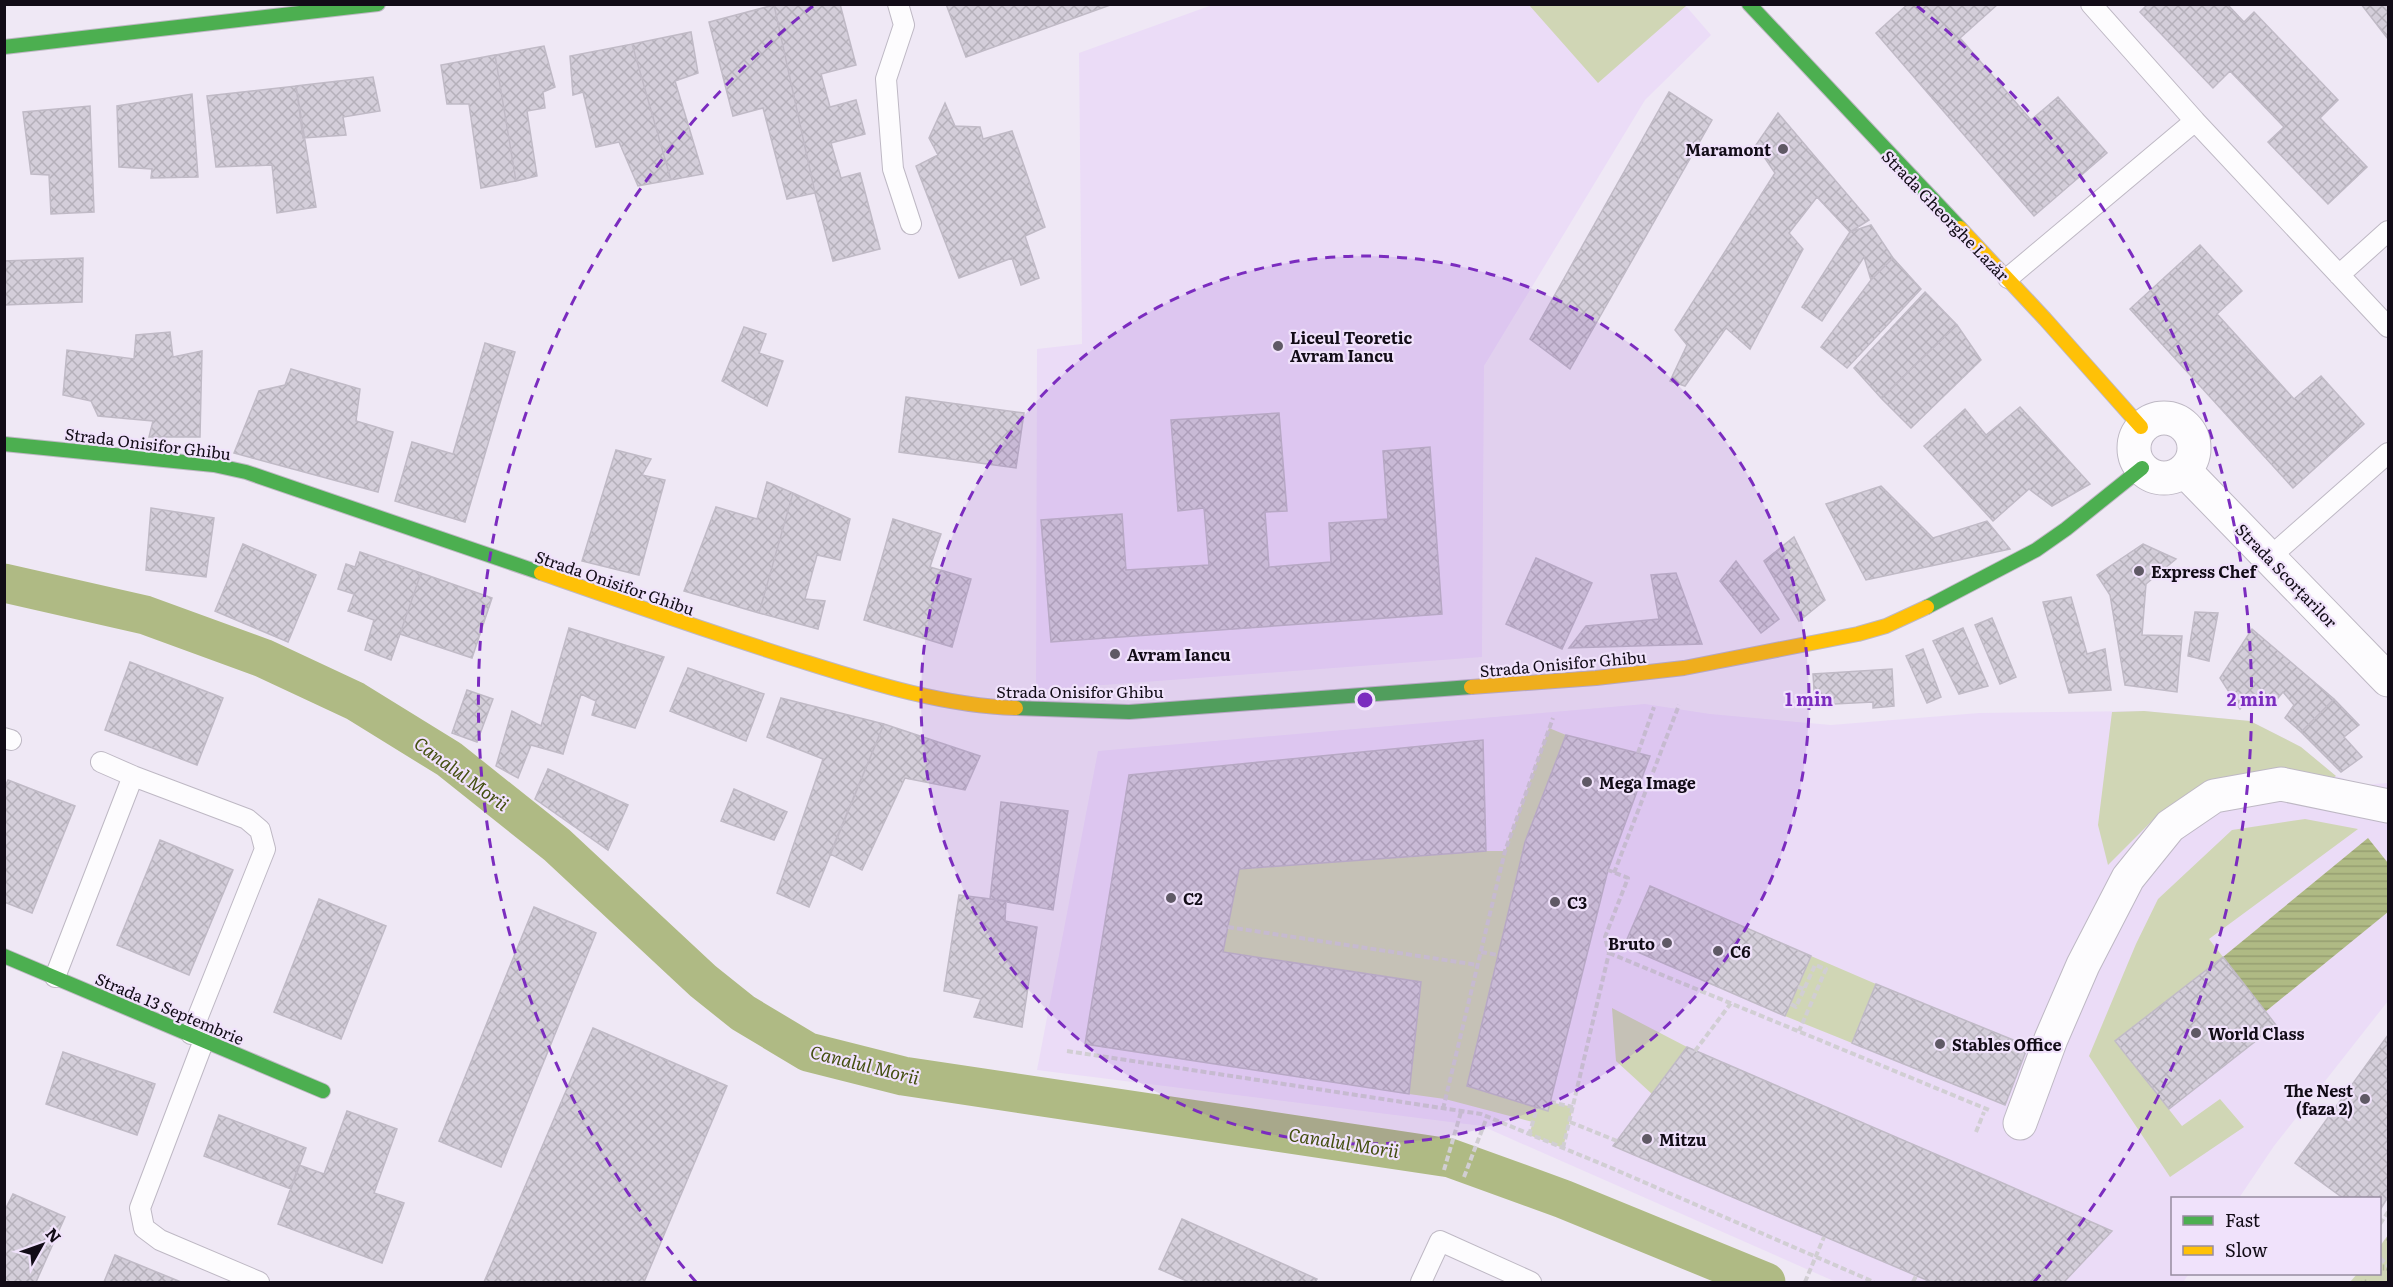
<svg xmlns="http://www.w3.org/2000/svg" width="2393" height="1287" viewBox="0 0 2393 1287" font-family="Literata,serif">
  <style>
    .built { fill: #ebdcf7 }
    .grass { fill: #d0d6b5 }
    .park { fill: url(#park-tufts) }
    .water { fill: url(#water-rules) }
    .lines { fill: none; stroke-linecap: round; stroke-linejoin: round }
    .canal { stroke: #afba84; stroke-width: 39 }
    .building { fill: url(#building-cross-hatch); stroke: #c0bac6; stroke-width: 1.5 }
    .lane-casing { stroke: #beb8c4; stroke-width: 22 }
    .street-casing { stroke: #beb8c4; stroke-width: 35 }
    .fast-casing { stroke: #beb8c4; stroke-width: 16 }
    .slow-casing { stroke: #beb8c4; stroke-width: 16 }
    .path { stroke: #d1ced3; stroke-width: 4; stroke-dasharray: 6 3; stroke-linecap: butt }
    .lane { stroke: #fdfcfe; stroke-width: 20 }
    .street { stroke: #fdfcfe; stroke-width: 33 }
    .fast { stroke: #4caf50; stroke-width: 14 }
    .slow { stroke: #ffc107; stroke-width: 14 }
    .ring { fill: none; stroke: #7b2cbf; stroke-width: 3; stroke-dasharray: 10 8 }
    .poi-dot { fill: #5f5965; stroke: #f0e2fb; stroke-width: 2 }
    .labels { text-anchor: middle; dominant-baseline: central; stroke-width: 4.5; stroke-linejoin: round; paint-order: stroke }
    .poi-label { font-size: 16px; font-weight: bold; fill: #120c17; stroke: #f0e2fb; text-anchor: start }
    .street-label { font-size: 16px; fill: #120c17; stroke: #f0e2fb }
    .water-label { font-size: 18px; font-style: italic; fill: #444f11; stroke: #f0e2fb }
    .centre { fill: #7b2cbf; stroke: #f0e2fb; stroke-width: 3 }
    .ring-label { font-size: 18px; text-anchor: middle; font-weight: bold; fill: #7b2cbf; stroke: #f0e2fb; stroke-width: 4.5; stroke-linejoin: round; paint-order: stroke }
  </style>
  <defs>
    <pattern id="park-tufts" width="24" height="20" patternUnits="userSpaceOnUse" patternTransform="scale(1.5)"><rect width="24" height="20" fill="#d0d6b5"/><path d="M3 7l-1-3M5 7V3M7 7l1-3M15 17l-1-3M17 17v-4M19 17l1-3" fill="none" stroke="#b2b69b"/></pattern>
    <pattern id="water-rules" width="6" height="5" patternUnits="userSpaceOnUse" patternTransform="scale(1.5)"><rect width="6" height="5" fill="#afba84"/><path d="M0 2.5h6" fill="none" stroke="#969f71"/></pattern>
    <pattern id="building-cross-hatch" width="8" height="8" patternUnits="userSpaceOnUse" patternTransform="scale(1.5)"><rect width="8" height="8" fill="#d4ceda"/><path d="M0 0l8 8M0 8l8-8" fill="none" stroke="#b5b0ba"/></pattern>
  </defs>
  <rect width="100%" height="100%" fill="#efe8f5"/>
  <path class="built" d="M1212,5H1685L1711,35L1645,100L1484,366L1482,657L1036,690L1037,349L1082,344L1079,53Z
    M1645,704L1710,714L1831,725L1979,713L2144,711L2250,721L2301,747L2336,776L2362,785L2388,783V1001L2274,1146L2239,1198H2172V1274H2189L2183,1282H1836L1482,1126L1037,1070L1098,751Z"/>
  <path class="grass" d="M1685,5L1686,6L1598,83L1529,5Z
    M2144,711L2250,721L2301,747L2336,776L2324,784L2158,815L2108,865L2098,825L2112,712Z
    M1549,728L1566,735L1525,842L1467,1086L1547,1111L1550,1102L1573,1107L1563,1148L1529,1135L1533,1122L1445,1099L1409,1094L1421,982L1223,952L1239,869L1486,851H1505Z
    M2305,819L2358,829L2209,939L2223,957L2115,1041L2182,1126L2220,1099L2244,1127L2170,1177L2089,1056L2136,944L2158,899L2232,830Z
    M1811,956L1876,984L1852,1043L1785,1016Z
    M1612,1008L1687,1047L1652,1094L1616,1061Z"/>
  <path class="park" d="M2388,1235V1282H2350L2357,1274H2380V1246Z"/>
  <path class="water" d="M2368,838L2388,863V912L2265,1012L2223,957Z"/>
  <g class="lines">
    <path class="canal" d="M4,583L145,615L263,658L355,701L449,759L557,845L703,981L743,1013L808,1052L903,1076L1450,1158L1563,1199L1766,1282"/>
  </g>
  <path class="building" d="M840,4L856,65L821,74L830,107L856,100L865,134L831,143L841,178L860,173L880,249L833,261L815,193L774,5Z
    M946,4H1113L966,57Z
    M1908,4H1998L1960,38L2031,120L2058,97L2107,153L2034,216L1876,33Z
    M2148,4H2227L2244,22L2254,12L2338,100L2320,118L2367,167L2328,204L2268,142L2284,127L2230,71L2213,88L2140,12Z
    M2361,4H2388V39Z
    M774,5L815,193L787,199L763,108L733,116L709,22Z
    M691,32L698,73L675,81L703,174L671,180L632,44Z
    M632,44L671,180L638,186L619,142L596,147L583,92L573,95L570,56Z
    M544,46L555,87L543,92L545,108L527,111L537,176L516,181L495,55Z
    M495,55L516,181L481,188L469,104H447L441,65Z
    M373,77L380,111L343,117L346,135L303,138L296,86Z
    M296,86L316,207L277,213L272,165L216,167L207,96Z
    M1669,92L1712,120L1570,369L1530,339Z
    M192,94L198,177L151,178L152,169L119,167L117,106Z
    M945,103L955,126L980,127L983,139L1012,131L1045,227L1025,236L1039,278L1021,285L1012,258L959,278L916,166L938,155L929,138Z
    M90,106L94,212L51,214L49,175L31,174L23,112Z
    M1778,113L1869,220L1850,232L1817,197L1789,233L1803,249L1750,349L1726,328L1685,386L1670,381L1687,345L1675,330L1775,173L1756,145Z
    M1871,225L1893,258L1871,280L1864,257L1822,321L1802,307L1850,232Z
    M2200,245L2242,291L2217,314L2294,399L2321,376L2364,424L2293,488L2130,309Z
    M83,258L82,302L4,305V261Z
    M1893,258L1921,289L1847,368L1821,347L1871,280Z
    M1925,292L1957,325L1881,398L1854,368Z
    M1957,325L1981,360L1911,428L1881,398Z
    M744,327L766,334L759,353L783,361L767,406L722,381Z
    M170,332L173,357L202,351L200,437H149L153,421L98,416L91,401L63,395L67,350L134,359L136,335Z
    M485,343L515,352L465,522L395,501L412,442L453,454Z
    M291,369L360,389L356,421L393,432L378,492L234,453L259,391L285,385Z
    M906,397L1024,413L1016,468L899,452Z
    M2020,407L2090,484L2052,506L2029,489L1993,521L1924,446L1965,409L1986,435Z
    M1279,413L1287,511L1265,512L1269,567L1331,562L1329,523L1388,519L1383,451L1430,447L1442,614L1051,642L1041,520L1122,514L1126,570L1209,565L1204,508L1178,511L1171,420Z
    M616,450L651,459L642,475L665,480L639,575L582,561Z
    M767,482L793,493L759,613L684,591L716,507L757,519Z
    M1881,486L1933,538L1987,521L2010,549L1866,580L1826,504Z
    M793,493L850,519L840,560L817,555L805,599L825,601L818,629L759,613Z
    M151,508L214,518L206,577L146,570Z
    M893,519L941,534L930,567L971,579L952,647L864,620Z
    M1794,537L1825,600L1799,621L1764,561Z
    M243,544L316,575L288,642L215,611Z
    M2143,544L2176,559L2146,584L2142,635L2182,636L2177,692L2125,685L2110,595L2097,575Z
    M360,552L421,573L391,660L365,650L374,620L348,611L354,594L338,589L346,564L355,567Z
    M1536,558L1592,583L1562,649L1506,624Z
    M1736,561L1779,619L1761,633L1720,581Z
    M421,573L492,598L472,658L400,634Z
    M1676,573L1702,644L1569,648L1586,626L1659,619L1651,575Z
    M2071,597L2087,654L2105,649L2111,690L2069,693L2043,602Z
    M2195,612L2218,613L2209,661L2188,656Z
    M1992,618L2016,677L2000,684L1975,625Z
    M569,628L664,657L635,728L592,715L596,701L581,694L563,754L531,745L518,778L496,766L512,711L541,726Z
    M1963,628L1988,686L1959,694L1933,641Z
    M2252,629L2334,699L2301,732L2285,718L2294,705L2283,692L2272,705L2250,697L2240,709L2220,678Z
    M1923,649L1941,697L1927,703L1906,656Z
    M130,662L223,698L197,765L105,730Z
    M688,668L764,694L746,741L670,711Z
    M1892,669L1894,706L1873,708V702L1815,705L1813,674Z
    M467,690L493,699L477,742L452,733Z
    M781,698L884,724L809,907L777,893L823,759L767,737Z
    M2334,699L2359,725L2344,737L2362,757L2341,772L2301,732Z
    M884,724L980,756L965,790L905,778L862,870L830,854Z
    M1566,735L1650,756L1608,870L1548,1111L1467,1086L1525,842Z
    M1483,740L1486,851L1239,869L1223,952L1421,982L1409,1094L1085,1044L1129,775Z
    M548,769L628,805L608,850L535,799Z
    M8,780L75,806L32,913L4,902V789Z
    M734,789L787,812L774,840L721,821Z
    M1001,802L1068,811L1053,910L990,899Z
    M160,840L233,870L189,975L117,945Z
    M1650,886L1811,956L1785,1016L1624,946Z
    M959,895L1006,901L1005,921L1037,927L1022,1027L974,1017L981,999L944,991Z
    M319,899L386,926L341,1039L274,1012Z
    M534,907L596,933L501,1167L439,1141Z
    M2223,957L2276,1025L2169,1109L2115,1041Z
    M1876,984L2028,1046L2005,1105L1852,1043Z
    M593,1028L727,1086L644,1282H484Z
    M2388,1035V1197L2380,1210V1198H2343L2295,1163Z
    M1687,1047L1998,1181L2112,1231L2064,1282H1931L1613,1146Z
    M63,1052L155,1084L137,1135L46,1104Z
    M347,1111L397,1129L374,1193L404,1203L382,1263L278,1224L299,1165L324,1174Z
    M219,1115L306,1148L291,1189L204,1156Z
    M13,1194L65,1217L36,1282H4V1212Z
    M1182,1219L1317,1279L1315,1282H1189L1159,1269Z
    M115,1255L181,1282H104Z"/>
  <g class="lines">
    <g class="lane-casing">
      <path id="lane" d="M898,4L904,25L886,79L893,169L911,224
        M2091,4L2195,121L2388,327
        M2339,275L2388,231
        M2008,278L2195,121
        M2270,557L2388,453
        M4,738L11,740
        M133,776L247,819L260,830L265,849L191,1034
        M55,977L133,776L101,762
        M204,1040L140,1208L144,1228L160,1240L259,1282
        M1421,1282L1440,1241L1531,1282"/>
    </g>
    <g class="street-casing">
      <path id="street" d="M2134 448a30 30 0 1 1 60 0a30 30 0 1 1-60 0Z
        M2184,470L2388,680
        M2020,1123L2051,1039L2083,965L2128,878L2170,826L2214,796L2281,784L2388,806"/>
    </g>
    <g class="fast-casing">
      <path id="fast" d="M1749,4L1960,228
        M4,47L378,4
        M4,444L214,465L246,472L541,573
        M1927,607L2036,550L2066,529L2142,468
        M1016,708L1129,712L1471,687
        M4,956L323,1091"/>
    </g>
    <g class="slow-casing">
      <path id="slow" d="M1960,228L2045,319L2141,427
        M541,573C630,604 718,635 808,663C875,684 946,706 1016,708
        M1471,687L1596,678L1684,668L1858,634L1886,626L1927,607"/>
    </g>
    <path class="path" d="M1638,753L1654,707
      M1614,873L1679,705
      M1228,927L1478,965
      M1481,952L1498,955
      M1609,953L1989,1110
      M1798,987L1804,989
      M1791,1004L1796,1007L1815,965L1826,969L1799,1031
      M1067,1051L1481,1114L1609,1167L1874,1282
      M1695,1051L1731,1003
      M1550,1102L1573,1107
      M1443,1109L1505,851L1553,718
      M1570,1122L1617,1141
      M1976,1132L1984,1112
      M1529,1135L1537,1108
      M1563,1148L1609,953L1605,937L1628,878L1608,870
      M1444,1170L1461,1112
      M1464,1177L1487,1117
      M2380,1224L2388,1212
      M2380,1258L2388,1266
      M1805,1282L1824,1237
      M1913,1282L1916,1276"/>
    <use href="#lane" class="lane"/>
    <use href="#street" class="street"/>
    <use href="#fast" class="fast"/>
    <use href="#slow" class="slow"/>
  </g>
  <circle cx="1365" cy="700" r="444" fill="#7b2cbf" fill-opacity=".12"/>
  <g class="ring">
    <circle cx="1365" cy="700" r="444"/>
    <path d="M696 1282A887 887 0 0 1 813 6M1917 6A887 887 0 0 1 2034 1282"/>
  </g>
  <g class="poi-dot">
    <circle cx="1783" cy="149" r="6"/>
    <circle cx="1278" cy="346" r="6"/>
    <circle cx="2139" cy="571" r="6"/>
    <circle cx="1115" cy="654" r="6"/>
    <circle cx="1587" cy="782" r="6"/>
    <circle cx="1171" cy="898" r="6"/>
    <circle cx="1555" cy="902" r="6"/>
    <circle cx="1667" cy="943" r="6"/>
    <circle cx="1718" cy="951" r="6"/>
    <circle cx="2196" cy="1033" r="6"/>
    <circle cx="1940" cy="1044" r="6"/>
    <circle cx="2365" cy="1099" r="6"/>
    <circle cx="1647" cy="1139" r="6"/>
  </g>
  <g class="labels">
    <g class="poi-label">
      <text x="1771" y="149" text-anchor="end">Maramont</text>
      <text x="1290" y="337">Liceul Teoretic<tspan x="1290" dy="18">Avram Iancu</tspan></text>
      <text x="2151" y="571">Express Chef</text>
      <text x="1127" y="654">Avram Iancu</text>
      <text x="1599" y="782">Mega Image</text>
      <text x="1183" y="898">C2</text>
      <text x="1567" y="902">C3</text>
      <text x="1655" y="943" text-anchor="end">Bruto</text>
      <text x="1730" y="951">C6</text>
      <text x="2208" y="1033">World Class</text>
      <text x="1952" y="1044">Stables Office</text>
      <text x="2353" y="1090" text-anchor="end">The Nest<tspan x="2353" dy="18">(faza 2)</tspan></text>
      <text x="1659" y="1139">Mitzu</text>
    </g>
    <g class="street-label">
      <text transform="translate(1946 215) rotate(46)">Strada Gheorghe Lazăr</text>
      <text transform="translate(148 443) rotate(7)">Strada Onisifor Ghibu</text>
      <text transform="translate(2287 575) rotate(46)">Strada Scorțarilor</text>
      <text transform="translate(615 582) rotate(19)">Strada Onisifor Ghibu</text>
      <text transform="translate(1563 663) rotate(-5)">Strada Onisifor Ghibu</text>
      <text x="1080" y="691">Strada Onisifor Ghibu</text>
      <text transform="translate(170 1008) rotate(23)">Strada 13 Septembrie</text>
    </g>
    <g class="water-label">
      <text transform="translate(462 773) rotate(36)">Canalul Morii</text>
      <text transform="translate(865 1064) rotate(14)">Canalul Morii</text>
      <text transform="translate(1344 1142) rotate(9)">Canalul Morii</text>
    </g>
  </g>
  <circle cx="1365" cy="700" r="9" class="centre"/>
  <g class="ring-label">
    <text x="1809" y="706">1 min</text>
    <text x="2252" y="706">2 min</text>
  </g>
  <rect width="2393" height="1287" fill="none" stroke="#120c17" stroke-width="12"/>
  <rect x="2171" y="1197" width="210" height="78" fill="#f0e2fb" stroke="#978ca0" stroke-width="1.5"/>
  <rect x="2183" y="1216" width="30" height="9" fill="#4caf50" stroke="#978ca0" stroke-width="1.5"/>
  <text x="2225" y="1227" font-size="18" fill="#120c17">Fast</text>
  <rect x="2183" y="1246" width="30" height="9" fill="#ffc107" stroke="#978ca0" stroke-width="1.5"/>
  <text x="2225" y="1257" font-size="18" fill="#120c17">Slow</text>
  <g transform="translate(42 1245) rotate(50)" stroke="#f0e2fb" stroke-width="4.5" paint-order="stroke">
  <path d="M0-4.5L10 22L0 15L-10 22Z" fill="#120c17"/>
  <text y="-9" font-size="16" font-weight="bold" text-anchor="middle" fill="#120c17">N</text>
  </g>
</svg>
